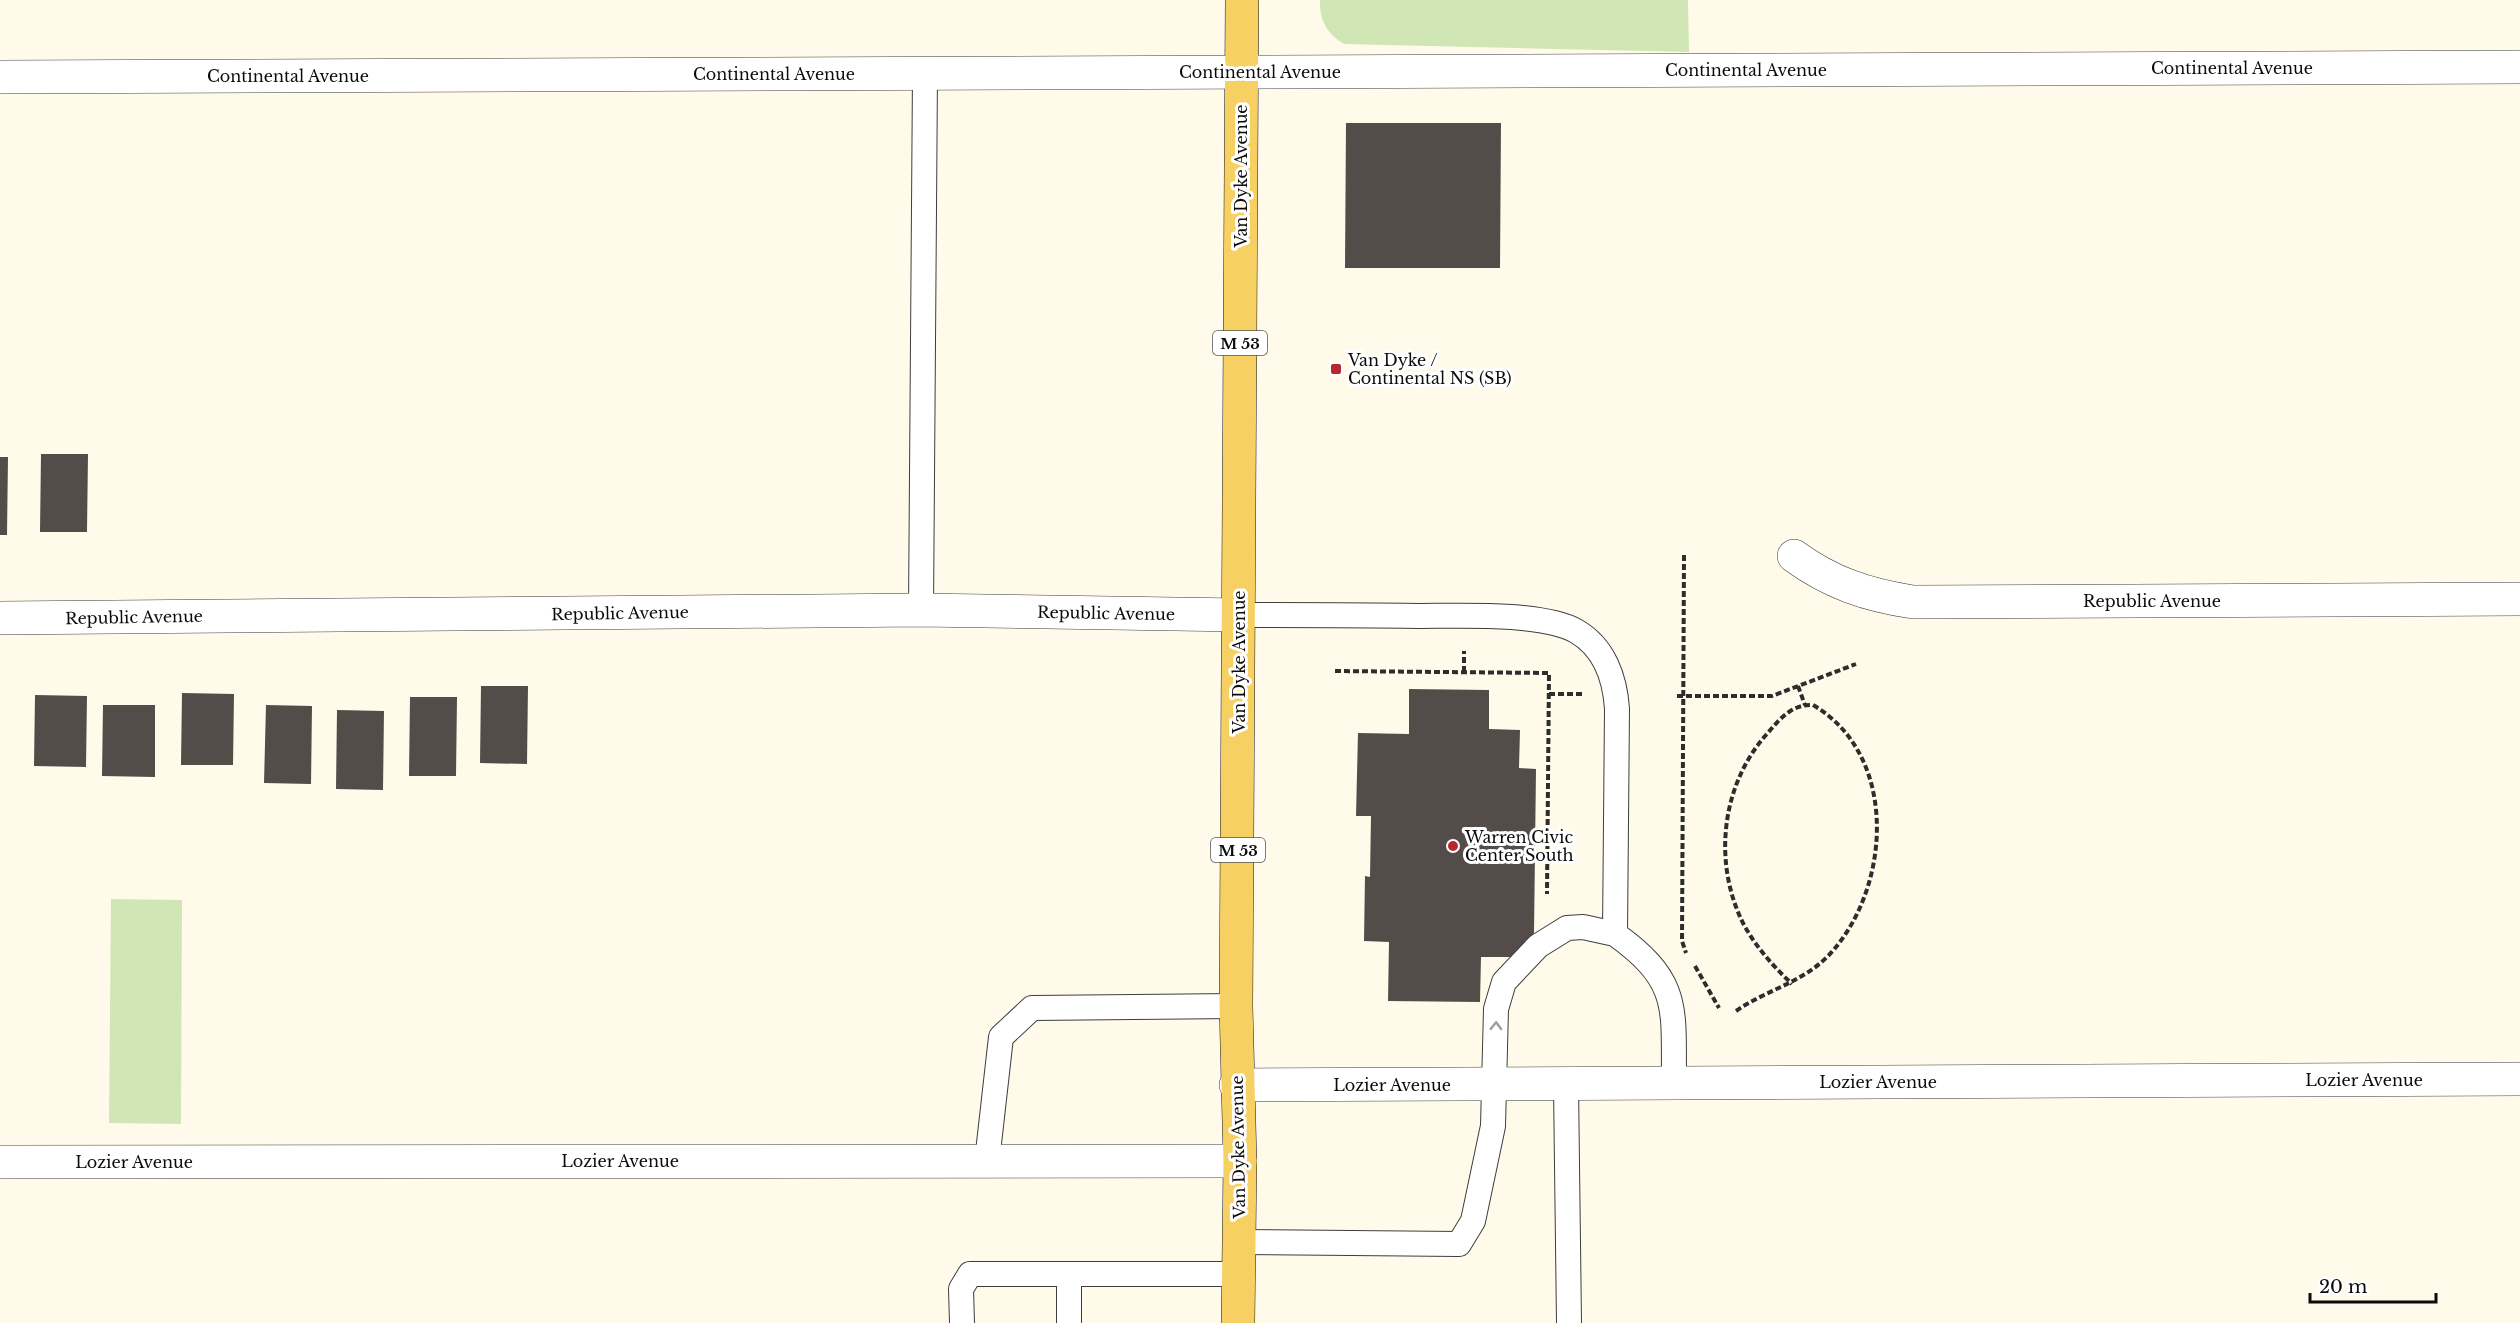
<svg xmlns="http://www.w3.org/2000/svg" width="2520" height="1323" viewBox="0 0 2520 1323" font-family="'Libre Baskerville',serif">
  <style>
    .green { fill: #d0e7b5 }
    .building { fill: #544c48 }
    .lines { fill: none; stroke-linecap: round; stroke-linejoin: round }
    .lane-casing { stroke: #3e3e3e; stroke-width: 26 }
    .street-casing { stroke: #3e3e3e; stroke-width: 34 }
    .primary-casing { stroke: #1c1c1c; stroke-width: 34 }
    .path { stroke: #2d2d2d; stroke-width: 4; stroke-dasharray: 6 3; stroke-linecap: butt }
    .lane { stroke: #fff; stroke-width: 24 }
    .street { stroke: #fff; stroke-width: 33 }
    .primary { stroke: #f6d063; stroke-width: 33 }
    .oneway { stroke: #9d9d9d }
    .poi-dot { fill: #b72730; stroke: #fff; stroke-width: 2 }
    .labels { text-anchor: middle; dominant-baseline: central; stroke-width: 6; stroke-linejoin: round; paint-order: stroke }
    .shield { fill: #fff; stroke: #545454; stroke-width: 1.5 }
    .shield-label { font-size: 15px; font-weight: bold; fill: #0b0b0b }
    .street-label { font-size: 16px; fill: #0b0b0b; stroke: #fff }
    .poi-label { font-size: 16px; fill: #0b0b0b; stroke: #fff; text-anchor: start }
  </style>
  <rect width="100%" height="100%" fill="#fffaea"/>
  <path class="green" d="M1320,0H1688L1689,52L1344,44C1327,34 1319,20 1320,0Z
    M111,899L182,900L181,1124L109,1123Z"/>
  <path class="building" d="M1346,123H1501L1500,268H1345Z
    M41,454H88L87,532H40Z
    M0,457H8L7,535H0Z
    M481,686H528L527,764L480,763Z
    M1409,689L1489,690V729L1520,730L1519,768L1536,769L1534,933L1512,957H1481L1480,1002L1388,1001L1389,942L1364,941L1365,876L1370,877L1371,816H1356L1358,733L1409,734Z
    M182,693L234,694L233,765H181Z
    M35,695L87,696L86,767L34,766Z
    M410,697H457L456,776H409Z
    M103,705H155V777L102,776Z
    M266,705L312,706L311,784L264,783Z
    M337,710L384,711L383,790L336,789Z"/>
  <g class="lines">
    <g class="lane-casing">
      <path id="lane" d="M921,610L925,73
        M1239,615C1299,615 1358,615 1418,616C1458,616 1542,612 1576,631C1604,647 1615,678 1617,709L1615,934C1682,982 1673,1009 1674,1083
        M1566,1085L1569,1323
        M987,1161L1001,1037L1032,1008L1236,1006
        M1239,1242L1459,1244L1473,1221L1493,1126L1496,1009L1504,982L1538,946L1567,928L1583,927L1615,934
        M962,1323L961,1289L970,1274H1239
        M1069,1323V1274"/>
    </g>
    <g class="street-casing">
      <path id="street" d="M0,77L2520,67
        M1794,556C1831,583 1867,595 1913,602L2520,599
        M0,618L921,610L1239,615
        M1236,1085L2520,1079
        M0,1162L1240,1161"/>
    </g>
    <g class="primary-casing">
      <path id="primary" d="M1238,1323L1240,1161L1236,1006L1242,0"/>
    </g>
    <path class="path" d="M1684,555L1682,941L1686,953
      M1335,671L1549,673L1547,894
      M1464,672V651
      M1798,686L1805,705
      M1549,694H1582
      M1677,696H1772L1856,664
      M1695,966L1719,1008
      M1736,1011C1766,990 1802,983 1829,955C1891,889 1900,756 1813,705C1791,704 1779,720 1766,735C1721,786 1713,863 1743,923C1755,946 1773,966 1792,984"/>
    <use href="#lane" class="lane"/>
    <use href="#street" class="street"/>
    <use href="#primary" class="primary"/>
  </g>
  <defs><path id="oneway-chevron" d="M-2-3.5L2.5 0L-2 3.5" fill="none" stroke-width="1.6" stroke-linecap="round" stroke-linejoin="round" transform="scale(1.5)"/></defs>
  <use class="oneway" href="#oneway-chevron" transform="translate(1496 1026) rotate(-89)"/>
  <g class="poi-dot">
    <rect x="1330" y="363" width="12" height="12" rx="3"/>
    <circle cx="1453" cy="846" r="6"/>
  </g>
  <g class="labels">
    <g class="shield">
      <rect x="1213" y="331" width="54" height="24" rx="4.5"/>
      <rect x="1211" y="838" width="54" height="24" rx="4.5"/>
    </g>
    <g class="shield-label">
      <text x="1240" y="343">M 53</text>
      <text x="1238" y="850">M 53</text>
    </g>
    <g class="street-label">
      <text x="2232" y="68">Continental Avenue</text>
      <text x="1746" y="70">Continental Avenue</text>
      <text x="1260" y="72">Continental Avenue</text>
      <text x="774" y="74">Continental Avenue</text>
      <text x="288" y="76">Continental Avenue</text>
      <text transform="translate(1241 176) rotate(-90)">Van Dyke Avenue</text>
      <text x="2152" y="601">Republic Avenue</text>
      <text transform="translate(620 613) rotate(-1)">Republic Avenue</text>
      <text transform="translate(1106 613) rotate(1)">Republic Avenue</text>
      <text transform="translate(134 617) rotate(-1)">Republic Avenue</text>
      <text transform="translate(1239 662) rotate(-90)">Van Dyke Avenue</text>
      <text x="2364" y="1080">Lozier Avenue</text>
      <text x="1878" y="1082">Lozier Avenue</text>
      <text x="1392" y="1085">Lozier Avenue</text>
      <text transform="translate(1238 1147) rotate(-91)">Van Dyke Avenue</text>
      <text x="620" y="1161">Lozier Avenue</text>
      <text x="134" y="1162">Lozier Avenue</text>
    </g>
    <g class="poi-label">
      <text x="1348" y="360">Van Dyke /<tspan x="1348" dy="18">Continental NS (SB)</tspan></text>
      <text x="1465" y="837">Warren Civic<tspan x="1465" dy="18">Center South</tspan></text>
    </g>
  </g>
  <path d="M2310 1293v9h126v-9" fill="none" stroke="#0b0b0b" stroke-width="3"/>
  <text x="2319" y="1293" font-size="18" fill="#0b0b0b" stroke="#ffffff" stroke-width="4.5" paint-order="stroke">20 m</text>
</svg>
